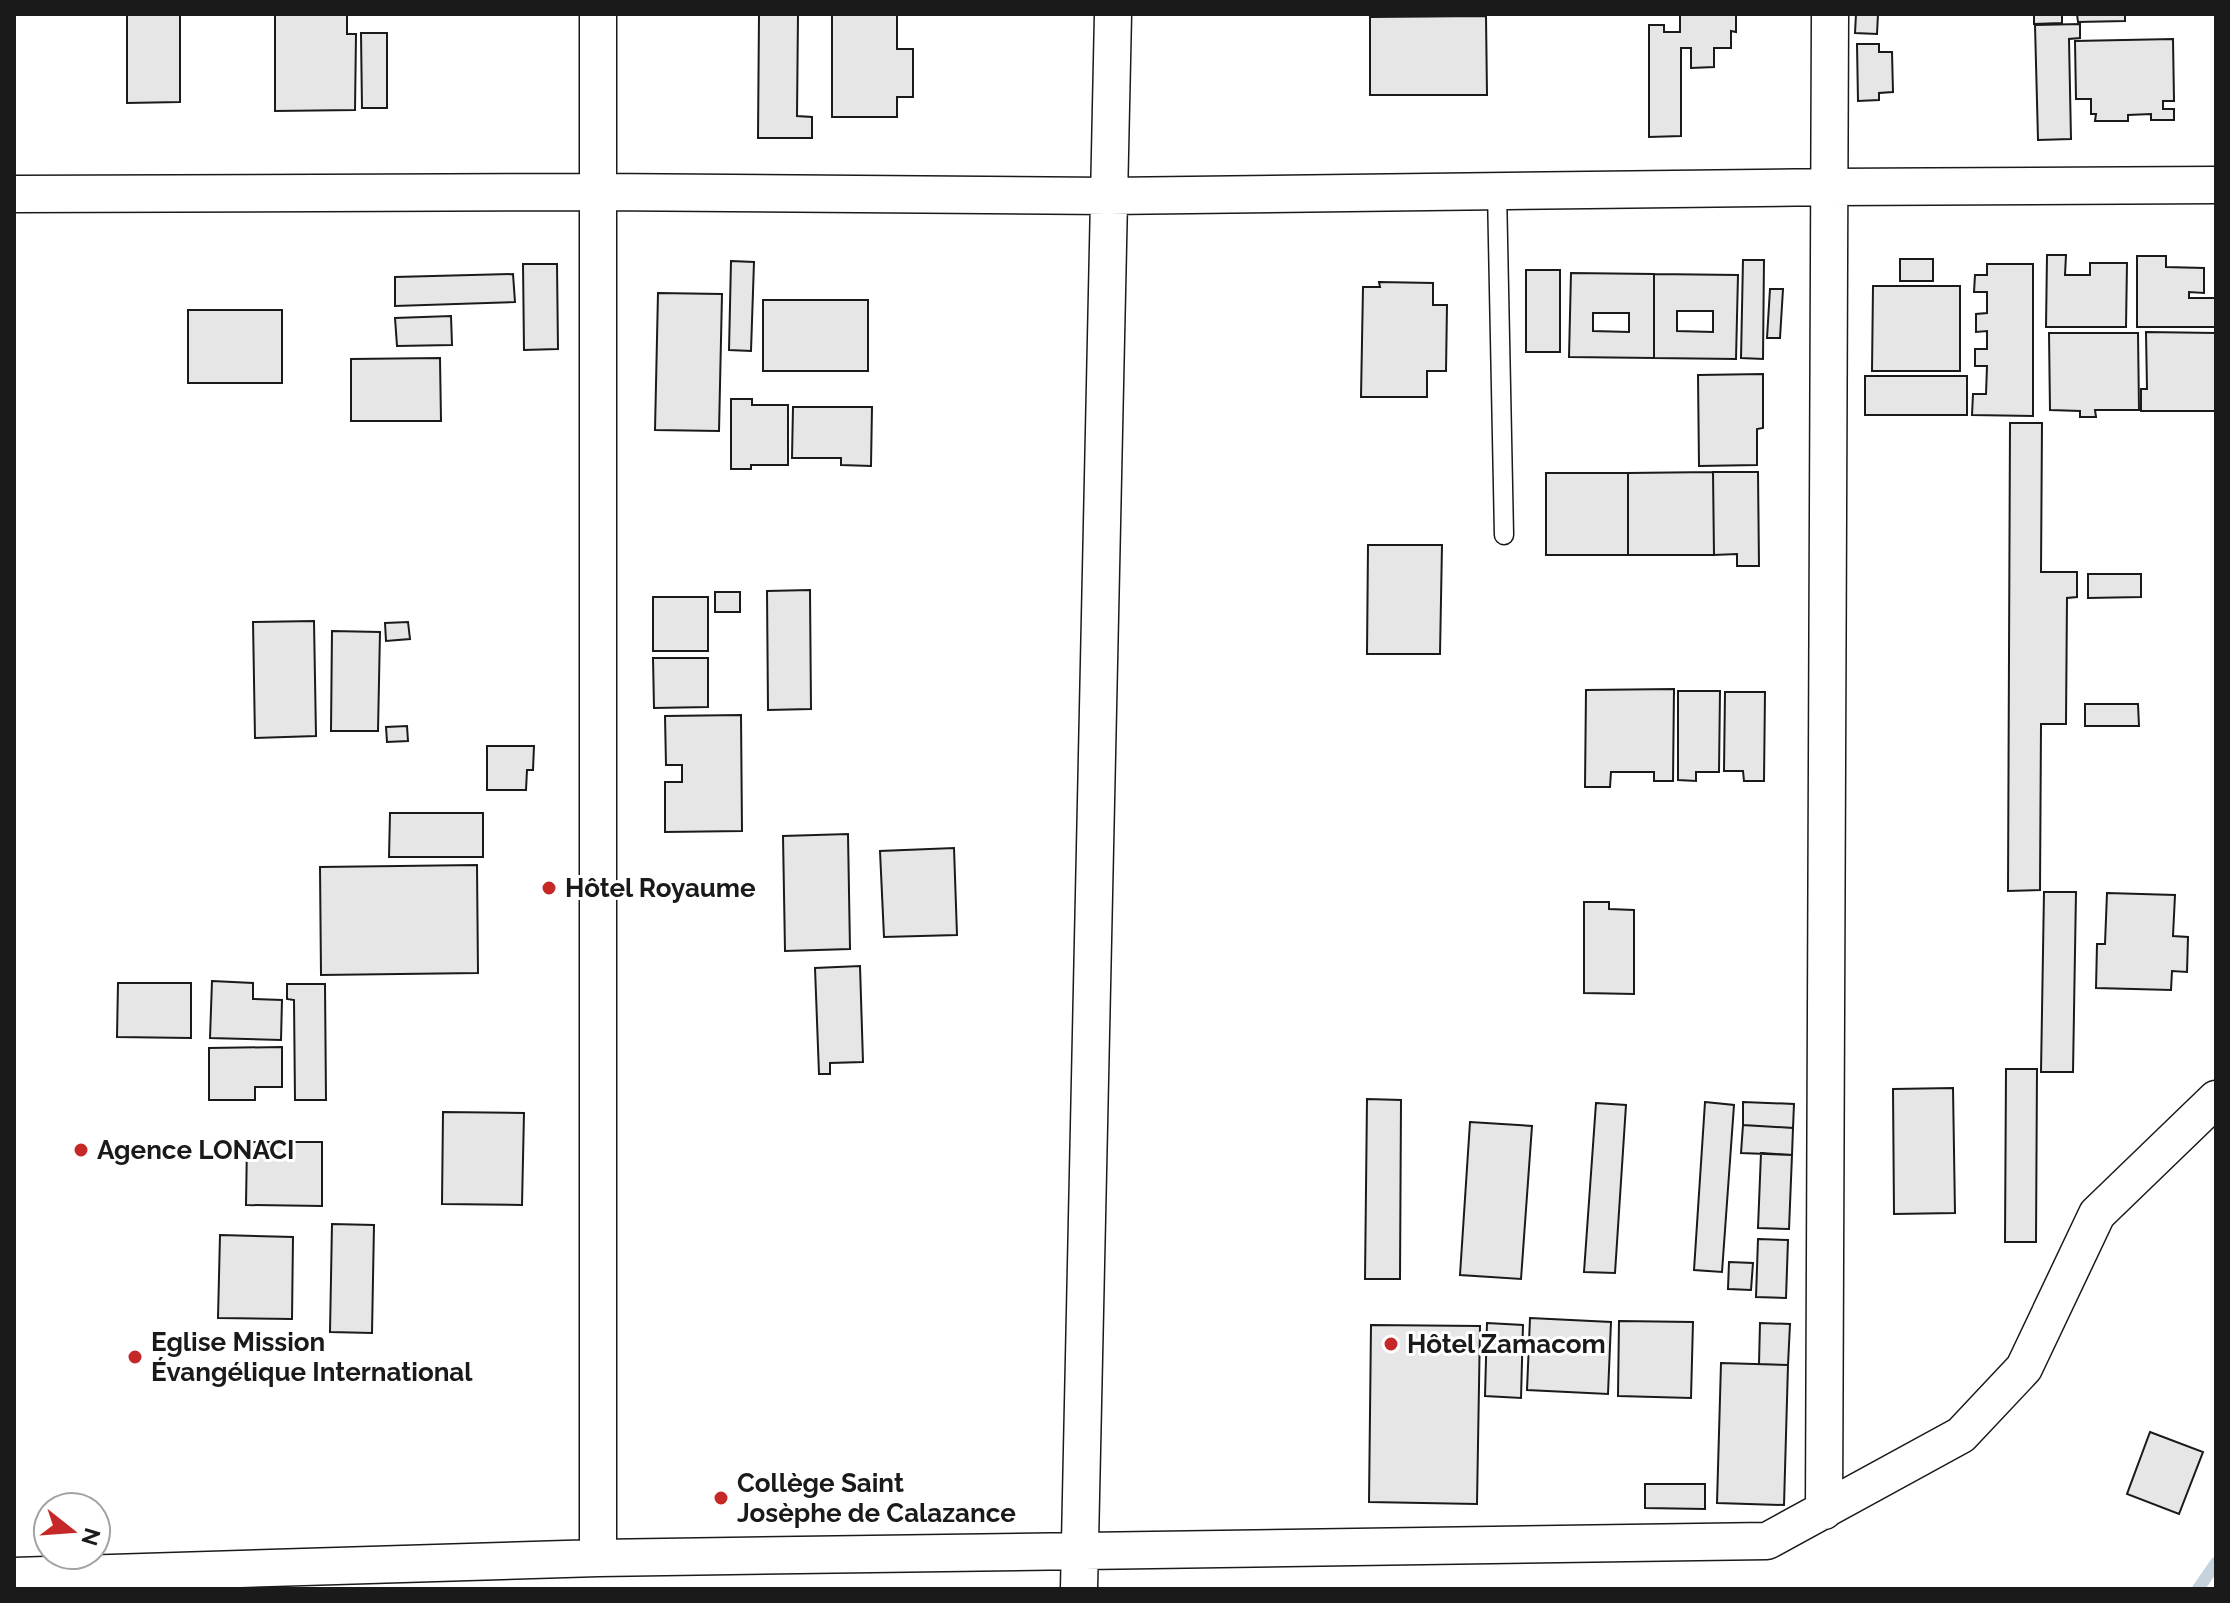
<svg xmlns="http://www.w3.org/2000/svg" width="2230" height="1603" viewBox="0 0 2230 1603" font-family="Raleway,sans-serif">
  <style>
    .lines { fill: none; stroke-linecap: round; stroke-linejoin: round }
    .stream { stroke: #c6d2dc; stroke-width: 12 }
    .building { fill: #e6e6e6; stroke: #1a1a1a; stroke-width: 2; fill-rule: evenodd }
    .service-casing { stroke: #1a1a1a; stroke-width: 21 }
    .minor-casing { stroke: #1a1a1a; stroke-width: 39 }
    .service { stroke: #fff; stroke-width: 18 }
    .minor { stroke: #fff; stroke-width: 36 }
    .poi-dot { fill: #c62828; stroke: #fff; stroke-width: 3 }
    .labels { text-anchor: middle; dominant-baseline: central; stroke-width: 6; stroke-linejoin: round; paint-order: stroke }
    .poi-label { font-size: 26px; font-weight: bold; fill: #1a1a1a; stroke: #fff; text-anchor: start }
  </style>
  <rect width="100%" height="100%" fill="#fff"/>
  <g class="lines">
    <path class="stream" d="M2198,1589L2216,1563"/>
  </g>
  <path class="building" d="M127,14H180V102L127,103Z
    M275,14H347V34H356L355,110L275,111Z
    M759,14H798L797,116L812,117V138H758Z
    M832,14H897V49H913V97H897V117H832Z
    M1680,14H1736V32L1731,31V48H1714V67L1691,68V48H1681V136L1649,137V25H1664V32H1680Z
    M1856,14H1878L1877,34L1855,33Z
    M2034,14H2062V23L2034,24Z
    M2077,14H2125V21L2078,22Z
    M1486,16L1487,95H1370V17Z
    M2080,24V38L2069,39L2071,139L2038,140L2035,25Z
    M361,33H387V108H362Z
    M2173,39L2174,101H2163V109H2174V120H2151V114L2128,115V121H2095L2096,114H2091V99H2076L2075,41Z
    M1857,44H1879V52H1892L1893,92L1879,93V100L1858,101Z
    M2047,255H2066L2065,275H2090V263H2127L2126,327H2046Z
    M2137,256H2166V267L2204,268V293L2189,292V298H2216V327H2137Z
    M1900,259H1933V281H1900Z
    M1743,260H1764L1763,359L1741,358Z
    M731,261L754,262L751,351L729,350Z
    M523,264H557L558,349L524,350Z
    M1987,264H2033V416L1972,415L1973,394H1986L1987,366H1975V349H1987V331L1976,332V314L1987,313V292H1974L1975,275H1987Z
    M1526,270H1560V352H1526Z
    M1571,273L1654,274V358L1569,357ZM1593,313H1629V332L1593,331Z
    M513,274L515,302L395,306V277Z
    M1654,274L1738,275L1736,359L1654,358ZM1677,311H1713V332L1677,331Z
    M1379,282L1433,283V305H1447L1446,371H1427V397H1361L1363,287H1380Z
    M1873,286H1960V371H1872Z
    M1770,289H1783L1780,338H1767Z
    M658,293L722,294L719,431L655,430Z
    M763,300H868V371H763Z
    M188,310H282V383H188Z
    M451,316L452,345L397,346L395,318Z
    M2146,332L2216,333V411H2141V389H2147Z
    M2049,333H2138L2139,410H2095L2096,417H2080V411L2050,410Z
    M440,358L441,421H351V359Z
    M1763,374V428L1757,429V465L1699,466L1698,375Z
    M1865,376H1967V415H1865Z
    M731,399H752V405H788V465H751V469H731Z
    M793,407H872L871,466L841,465V458H792Z
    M2010,423H2042L2041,572H2077V597L2067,598L2066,724H2041L2040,890L2008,891Z
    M1713,472H1758L1759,566H1737V554L1714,555Z
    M1713,472L1714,555H1628V473Z
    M1546,473H1628V555H1546Z
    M1368,545H1442L1440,654H1367Z
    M2088,574H2141V597L2088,598Z
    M810,590L811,709L768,710L767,591Z
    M715,592H740V612H715Z
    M653,597H708V651H653Z
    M314,621L316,736L255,738L253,622Z
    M408,622L410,639L386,641L385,623Z
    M332,631L380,632L378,731H331Z
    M653,658H708V707L654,708Z
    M1674,689L1673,781H1654V772H1611L1610,787H1585L1586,690Z
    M1678,691H1720L1719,772H1696V781L1678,780Z
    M1725,692H1765L1764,781H1744L1743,771H1724Z
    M2085,704H2138L2139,726H2085Z
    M741,715L742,831L665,832V782H682V765H666L665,716Z
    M407,726L408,741L387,742L386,727Z
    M487,746H534L533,770H527L526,790H487Z
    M390,813H483V857H389Z
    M848,834L850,949L785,951L783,836Z
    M954,848L957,935L884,937L880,851Z
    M477,865L478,973L321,975L320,867Z
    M2044,892H2076L2073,1072H2041Z
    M2107,893L2175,895L2173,936L2188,937L2187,972L2172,971L2171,990L2096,988L2097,944H2105Z
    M1584,902H1609V909L1634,910V994L1584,993Z
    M860,966L863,1062L830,1063V1074H819L815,968Z
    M212,981L253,983V999L282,1000L281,1040L210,1038Z
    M118,983H191V1038L117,1037Z
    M287,984H325L326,1100H295L294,1000L287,999Z
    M282,1047V1087H255V1100H209V1048Z
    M2006,1069H2037L2036,1242H2005Z
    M1953,1088L1955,1213L1894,1214L1893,1089Z
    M1367,1099L1401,1100L1400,1279H1365Z
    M1705,1102L1734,1105L1722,1272L1694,1270Z
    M1743,1102L1794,1104L1793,1128L1743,1125Z
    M1596,1103L1626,1105L1615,1273L1584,1272Z
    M443,1112L524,1113L522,1205L442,1204Z
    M1470,1122L1532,1126L1521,1279L1460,1275Z
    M1743,1125L1793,1128L1792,1155L1741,1153Z
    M247,1142H322V1206L246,1205Z
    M1761,1153L1792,1155L1789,1229L1758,1228Z
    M332,1224L374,1225L372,1333L330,1332Z
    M220,1235L293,1237L292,1319L218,1318Z
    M1758,1239L1788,1240L1786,1298L1756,1297Z
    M1729,1262L1753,1263L1751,1290L1728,1289Z
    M1530,1318L1611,1322L1608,1394L1527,1390Z
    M1619,1321L1693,1322L1691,1398L1618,1396Z
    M1487,1323L1523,1325L1521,1398L1485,1396Z
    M1760,1323L1790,1324L1788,1365L1759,1364Z
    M1371,1325L1480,1326L1477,1504L1369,1502Z
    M1721,1363L1788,1365L1784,1505L1717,1503Z
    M2150,1432L2203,1452L2179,1514L2127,1494Z
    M1645,1484H1705V1509L1645,1508Z"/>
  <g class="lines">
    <g class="service-casing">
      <path id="service" d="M1497,191L1504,535"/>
    </g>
    <g class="minor-casing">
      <path id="minor" d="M14,194L596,192L1109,196L1831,187L2216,185
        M1824,1511L1830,14
        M598,1558V14
        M14,1576L598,1558L1767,1541L1961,1435L2024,1368L2097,1214L2216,1099
        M1079,1589L1113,14"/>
    </g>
    <use href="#service" class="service"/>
    <use href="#minor" class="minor"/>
  </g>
  <g class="poi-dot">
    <circle cx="549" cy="888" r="8"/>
    <circle cx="81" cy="1150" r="8"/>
    <circle cx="1391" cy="1344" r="8"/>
    <circle cx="135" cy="1357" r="8"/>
    <circle cx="721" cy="1498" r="8"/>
  </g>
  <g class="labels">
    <g class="poi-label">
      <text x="565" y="888">Hôtel Royaume</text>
      <text x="97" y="1150">Agence LONACI</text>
      <text x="151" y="1342">Eglise Mission<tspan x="151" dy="30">Évangélique International</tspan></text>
      <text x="1407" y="1344">Hôtel Zamacom</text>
      <text x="737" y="1483">Collège Saint<tspan x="737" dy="30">Josèphe de Calazance</tspan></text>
    </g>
  </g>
  <rect width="2230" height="1603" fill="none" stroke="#1a1a1a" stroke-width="32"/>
  <g transform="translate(72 1531) rotate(107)"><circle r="38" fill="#ffffff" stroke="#a3a3a3" stroke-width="2"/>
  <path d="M0-6L14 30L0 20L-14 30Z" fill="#c62828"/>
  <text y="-12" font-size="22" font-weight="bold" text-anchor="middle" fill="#1a1a1a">N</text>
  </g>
</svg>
